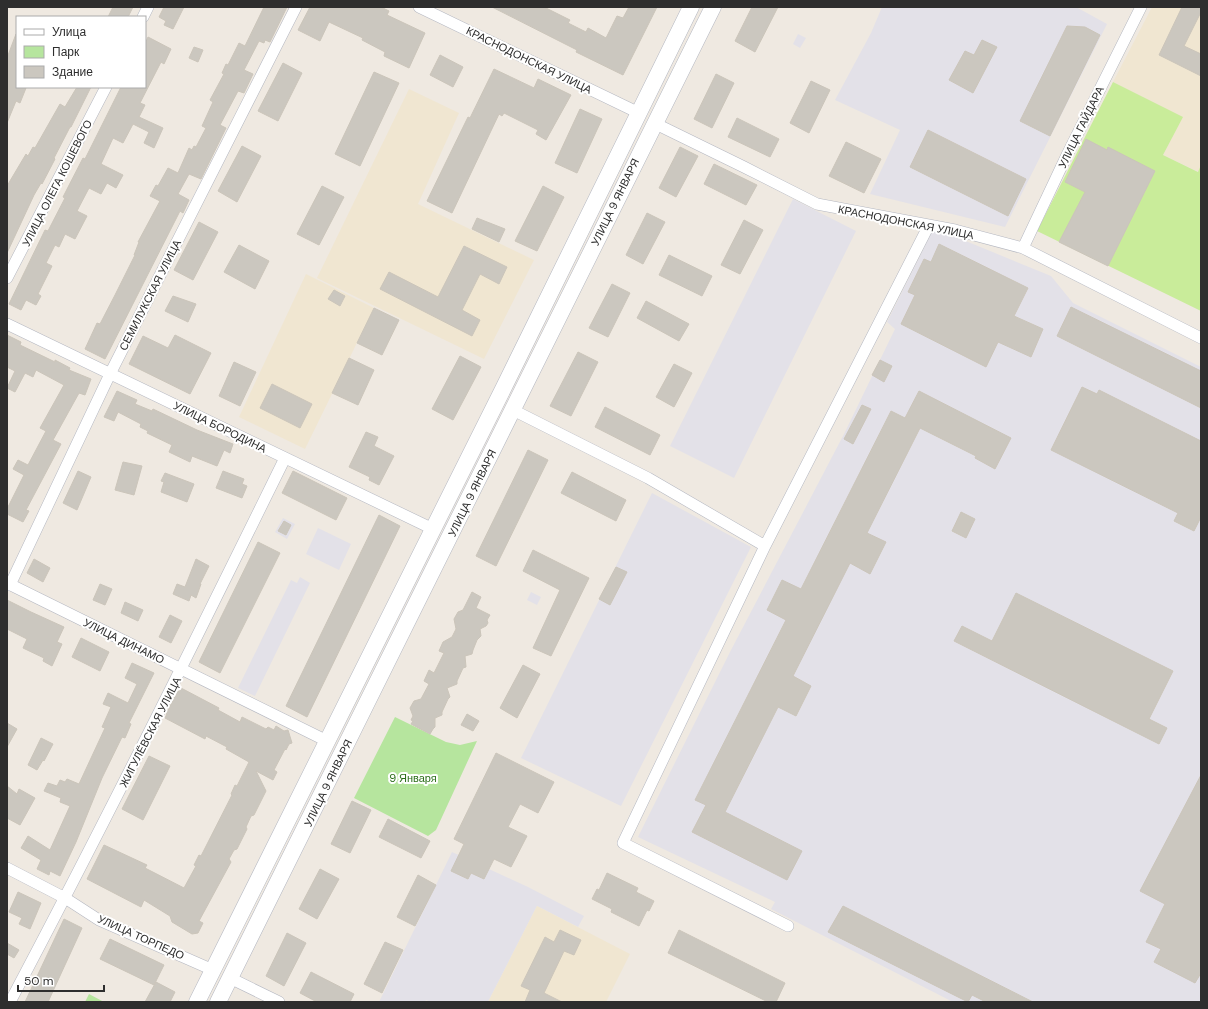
<svg xmlns="http://www.w3.org/2000/svg" width="1208" height="1009" viewBox="0 0 1208 1009" font-family="'DM Sans',sans-serif">
  <style>
    .industrial { fill: #e3e1e8 }
    .education { fill: #f0e6d1 }
    .green { fill: #b6e59e }
    .pitch { fill: #c9ec9a }
    .building { fill: #cbc7bf; stroke: #cbc5ba }
    .lines { fill: none; stroke-linecap: round; stroke-linejoin: round }
    .street-casing { stroke: #b4b7c1; stroke-width: 12 }
    .secondary-casing { stroke: #b4b7c1; stroke-width: 17 }
    .street { stroke: #fff; stroke-width: 11 }
    .secondary { stroke: #fff; stroke-width: 16 }
    .labels { text-anchor: middle; dominant-baseline: central; stroke-width: 4; stroke-linejoin: round; paint-order: stroke }
    .street-label { font-size: 11px; fill: #2e2e2e; stroke: #fff }
    .park-label { font-size: 11px; fill: #2c6e1b; stroke: #fff }
  </style>
  <rect width="100%" height="100%" fill="#efe9e1"/>
  <path class="industrial" d="M882,7H1076L1107,24L1005,227L870,194L900,130L835,100L871,33Z
    M798,34L806,38L800,48L793,44Z
    M793,199L856,231L734,478L670,446Z
    M934,228L1051,276L1073,303L1201,367V1002H953L771,909L775,902L638,837L730,652L844,434L895,329L887,322Z
    M652,493L751,547L621,806L521,758Z
    M283,518L295,524L287,539L275,532Z
    M318,528L351,544L339,570L306,554Z
    M300,577L310,583L255,696L238,688L291,580L297,583Z
    M531,592L541,597L537,605L527,600Z
    M452,852L528,887L584,916L578,927L537,906L488,1002H431L426,1000L425,1002H379Z"/>
  <path class="education" d="M1152,7H1201V173L1163,155L1182,117L1113,82Z
    M409,89L459,113L418,204L534,260L484,359L317,278Z
    M306,274L374,308L305,449L239,417Z
    M537,906L630,954L606,1002H488Z"/>
  <path class="green" d="M395,717L446,742L460,745L477,741L436,830L428,836L354,798Z
    M89,994L104,1002H85Z"/>
  <path class="pitch" d="M1113,82L1183,117L1163,155L1198,172L1201,165V311L1037,231Z"/>
  <path class="building" d="M113,7H133L128,17H108Z
    M164,7H184L173,29L164,25L166,21L159,17Z
    M264,7H287L270,42L265,40L264,43L259,41L244,70L253,74L244,93L238,91L220,125L226,128L201,179L189,174L178,194L189,200L183,213L180,211L105,359L85,349L97,323L100,324L115,295L135,255H134L139,242H138L160,201L150,196L156,185L158,186L168,168L178,173L189,148L192,150L194,146L196,147L206,128L202,126L213,102L210,100L224,74L222,73L226,64L228,65L239,43L245,46Z
    M310,7H381L389,11L387,15L425,33L409,68L384,56L385,52L362,40L363,38L329,22L320,41L298,30Z
    M492,7H544L570,20L568,23L586,32L588,28L606,38L617,16L623,18L629,7H657L623,75L576,52L577,50Z
    M752,7H778L755,52L735,41Z
    M1182,7H1201V12L1184,46L1201,54V76L1159,55Z
    M1067,26L1085,27L1100,35L1050,136L1020,121Z
    M16,34L17,87L26,88L20,103L16,101L7,123V58Z
    M148,37L171,49L164,64L161,62L140,103L145,105L139,117L163,128L154,148L144,143L149,132L133,124L123,143L113,138L101,164L123,175L116,188L107,183L101,194L89,188L77,211L87,216L75,239L65,234L59,247L55,245L46,263L52,266L38,294L41,296L36,305L26,300L21,310L9,304L45,230L48,231L65,198L63,197L83,158L85,159L121,87H145V44Z
    M982,40L997,47L973,93L949,80L965,51L974,55Z
    M194,47L203,50L198,62L189,58Z
    M440,55L463,67L453,87L430,75Z
    M283,63L302,73L278,121L258,111Z
    M494,69L534,88L538,79L571,95L546,140L536,134L538,130L504,113L502,116L499,114L452,213L427,201L468,117L470,118Z
    M374,72L399,83L360,166L335,154Z
    M716,74L734,83L712,128L694,119Z
    M811,81L830,90L809,133L790,123Z
    M77,87H91L71,127H70L54,158L55,159L42,184L41,183L34,195L7,253V186L26,154L28,156L33,147L35,148L60,104L65,107Z
    M580,109L602,119L577,173L555,163Z
    M737,118L779,139L770,157L728,137Z
    M928,130L1026,179L1008,216L910,167Z
    M1086,139L1107,150L1108,147L1155,171L1108,266L1059,242L1085,192L1065,182Z
    M846,142L881,159L864,193L829,176Z
    M242,146L261,156L237,202L218,191Z
    M680,147L698,156L676,197L659,188Z
    M714,164L757,185L746,205L704,184Z
    M322,186L344,197L319,245L297,234Z
    M543,186L564,197L537,251L515,241Z
    M647,213L665,222L643,264L626,255Z
    M477,218L505,229L499,242L472,229Z
    M744,220L763,230L740,274L721,265Z
    M199,222L218,232L193,280L174,270Z
    M939,244L1028,288L1014,316L1043,329L1031,357L998,342L986,367L901,324L915,295L908,292L924,259L931,262Z
    M239,245L269,261L255,289L224,272Z
    M464,246L507,267L499,284L480,274L462,310L480,320L472,336L380,289L389,272L438,297Z
    M669,255L712,276L702,296L659,275Z
    M612,284L630,293L608,337L589,328Z
    M334,290L345,296L340,306L328,299Z
    M173,296L196,304L188,322L165,311Z
    M646,301L689,324L679,341L637,318Z
    M1071,307L1201,371V408L1057,336Z
    M374,308L399,320L382,355L357,343Z
    M7,335L21,342L20,345L55,362V360L70,368L69,370L91,379L85,395L79,393L53,440L61,444L26,510L29,511L23,522L7,514V509L24,475L13,469L18,460L28,465L46,431L40,428L64,385L36,370L33,377L25,373L15,392L7,388L15,371L7,367Z
    M175,335L211,353L190,394L129,364L143,336L168,348Z
    M578,352L598,362L571,416L550,406Z
    M460,356L481,367L453,420L432,409Z
    M349,358L374,370L358,405L332,393Z
    M880,360L892,366L884,382L872,375Z
    M234,362L256,372L240,406L219,396Z
    M674,364L692,373L674,407L656,397Z
    M272,384L312,404L300,428L260,408Z
    M1082,387L1097,394L1099,390L1201,441V517L1194,531L1174,521L1178,513L1051,450Z
    M117,391L137,400L135,404L152,411L153,409L197,430L233,444L230,453L224,450L217,466L192,456L190,462L169,452L172,445L147,433L148,431L140,427L141,424L118,412L114,421L104,417Z
    M919,391L1011,438L995,469L975,458L976,456L920,428L867,533L886,542L870,574L850,563L793,676L811,686L796,716L778,707L725,812L802,851L787,880L692,832L706,805L695,800L786,620L767,610L782,580L801,589L891,411L905,418Z
    M862,405L871,409L853,444L844,439Z
    M605,407L660,435L650,455L595,427Z
    M366,432L378,437L374,446L394,456L379,485L369,480L370,477L349,467Z
    M528,450L548,460L496,566L476,556Z
    M123,462L142,466L134,495L115,490Z
    M78,471L91,477L77,510L63,503Z
    M223,471L244,479L242,484L247,486L242,498L216,488Z
    M293,471L347,498L336,520L282,493Z
    M572,472L626,500L616,521L561,493Z
    M165,473L194,484L187,502L161,492L164,482L161,481Z
    M961,512L975,519L966,538L952,531Z
    M379,515L400,526L307,717L286,706Z
    M284,521L291,525L286,535L278,531Z
    M258,542L280,553L220,673L199,662Z
    M533,550L589,578L551,656L533,648L560,590L523,571Z
    M34,559L50,568L43,582L27,573Z
    M196,559L209,566L200,584H201L196,598L191,595L189,601L173,594L177,584L185,587Z
    M616,567L627,572L610,605L599,599Z
    M100,584L112,589L105,605L93,600Z
    M472,592L481,597L476,608L490,615L487,620L488,623L486,626L480,629L481,636L477,640L473,650L472,654L465,656L466,667L463,668L457,681V684L447,688L450,697L448,699L442,712V715L435,718V727L433,729L430,734L411,724L413,721L411,720L413,716L410,708L414,701L421,699L429,684L424,681L429,670L434,673L444,653L439,651L443,642L452,637L456,629L454,619L458,612L463,610Z
    M1016,593L1173,671L1149,719L1167,728L1159,744L954,641L962,626L992,641Z
    M7,600L31,612L64,627L57,642L62,644L52,666L43,661L44,658L23,648L27,639L7,629Z
    M125,602L143,610L138,621L121,613Z
    M170,615L182,621L171,643L159,637Z
    M81,638L109,652L100,671L72,657Z
    M132,663L154,673L129,723L131,724L125,738L122,737L102,778L76,842L60,876L50,871L49,875L37,869L41,860L21,848L28,836L50,850L70,806L60,802L61,798L44,791L48,783L57,786L60,780L65,782L67,779L79,784L105,728L102,727L111,707L103,704L108,693L128,703L137,684L125,678Z
    M523,665L540,674L517,718L500,708Z
    M181,688L219,708L218,710L240,722L242,717L266,729L268,727L274,730L276,726L284,731L288,730L292,743L289,744L286,750L285,749L274,770L277,772L273,780L256,771L266,791L254,815L251,816L246,827L247,829L237,849L234,850L229,859L231,862L199,921L203,923L198,933L192,934L172,922L170,916L144,900L141,907L87,879L104,845L147,865L145,868L184,888L196,866L194,865L199,855L201,856L232,795L231,794L235,785L237,786L249,762L226,749L227,747L206,736L205,739L165,718L167,714H166L178,691L179,692Z
    M467,714L479,721L473,731L461,725Z
    M7,723L17,729L7,747Z
    M41,738L53,744L44,761L43,760L37,770L28,765Z
    M496,753L554,782L538,813L520,804L508,827L527,836L511,867L494,859L484,879L471,873L468,879L451,871L464,844L454,839Z
    M149,756L170,766L143,820L122,809Z
    M1201,775V973L1195,983L1154,962L1161,949L1146,942L1165,904L1140,891Z
    M7,786L17,794L19,789L35,798L20,825L7,818Z
    M352,801L371,810L350,853L331,844Z
    M388,819L430,841L421,858L379,837Z
    M320,869L339,879L317,919L299,909Z
    M607,873L638,888L636,892L654,901L649,911L647,910L639,926L611,912L612,909L592,899L597,889L599,890Z
    M418,875L436,885L415,926L397,917Z
    M18,892L41,903L30,929L19,924L22,918L9,912Z
    M843,906L1033,1002H986L972,995L968,1002L828,932Z
    M64,919L82,928L59,978L48,1002H25Z
    M560,930L581,940L574,955L564,951L544,993L562,1002H525L530,990L521,986L545,937L554,942Z
    M679,930L785,983L776,1002H768L668,953Z
    M287,933L306,943L284,986L266,976Z
    M110,939L164,965L154,985L100,959Z
    M385,942L403,950L382,993L364,984Z
    M7,943L19,950L14,958L7,954Z
    M311,972L354,994L350,1002H317L300,993Z
    M156,982L175,992L170,1002H145Z"/>
  <g class="lines">
    <g class="street-casing">
      <path id="street" d="M419,7L639,113
        M143,17L148,7
        M654,123L744,167L817,204L955,230L1023,248L1201,338
        M1023,248L1066,157L1141,7
        M7,278L106,87
        M7,324L433,529
        M513,410L648,478L765,546
        M7,583L327,741
        M10,585L110,374L296,7
        M7,868L65,898L99,920L213,970
        M788,926L623,843L765,546L929,225
        M230,978L279,1002
        M10,1002C105,823 195,641 285,458"/>
    </g>
    <g class="secondary-casing">
      <path id="secondary" d="M197,1002L504,387L691,7
        M218,1002L713,7"/>
    </g>
    <use href="#street" class="street"/>
    <use href="#secondary" class="secondary"/>
  </g>
  <g class="labels">
    <g class="street-label">
      <text transform="translate(529 60) rotate(26)">КРАСНОДОНСКАЯ УЛИЦА</text>
      <text transform="translate(1081 127) rotate(-64)">УЛИЦА ГАЙДАРА</text>
      <text transform="translate(57 183) rotate(-63)">УЛИЦА ОЛЕГА КОШЕВОГО</text>
      <text transform="translate(615 202) rotate(-64)">УЛИЦА 9 ЯНВАРЯ</text>
      <text transform="translate(906 222) rotate(11)">КРАСНОДОНСКАЯ УЛИЦА</text>
      <text transform="translate(150 295) rotate(-63)">СЕМИЛУКСКАЯ УЛИЦА</text>
      <text transform="translate(220 427) rotate(26)">УЛИЦА БОРОДИНА</text>
      <text transform="translate(472 493) rotate(-64)">УЛИЦА 9 ЯНВАРЯ</text>
      <text transform="translate(124 641) rotate(26)">УЛИЦА ДИНАМО</text>
      <text transform="translate(150 732) rotate(-63)">ЖИГУЛЁВСКАЯ УЛИЦА</text>
      <text transform="translate(328 783) rotate(-64)">УЛИЦА 9 ЯНВАРЯ</text>
      <text transform="translate(141 937) rotate(24)">УЛИЦА ТОРПЕДО</text>
    </g>
    <g class="park-label">
      <text x="413" y="778">9 Января</text>
    </g>
  </g>
  <rect width="1208" height="1009" fill="none" stroke="#2e2e2e" stroke-width="16"/>
  <rect x="16" y="16" width="130" height="72" fill="#ffffff" stroke="#ababab"/>
  <rect x="24" y="29" width="20" height="6" fill="#ffffff" stroke="#ababab"/>
  <text x="52" y="36" font-size="12" fill="#2e2e2e">Улица</text>
  <rect x="24" y="46" width="20" height="12" fill="#b6e59e" stroke="#ababab"/>
  <text x="52" y="56" font-size="12" fill="#2e2e2e">Парк</text>
  <rect x="24" y="66" width="20" height="12" fill="#cbc7bf" stroke="#ababab"/>
  <text x="52" y="76" font-size="12" fill="#2e2e2e">Здание</text>
  <path d="M18 985v6h86v-6" fill="none" stroke="#2e2e2e" stroke-width="2"/>
  <text x="24" y="985" font-size="12" fill="#2e2e2e" stroke="#ffffff" stroke-width="3" paint-order="stroke">50 m</text>
</svg>
